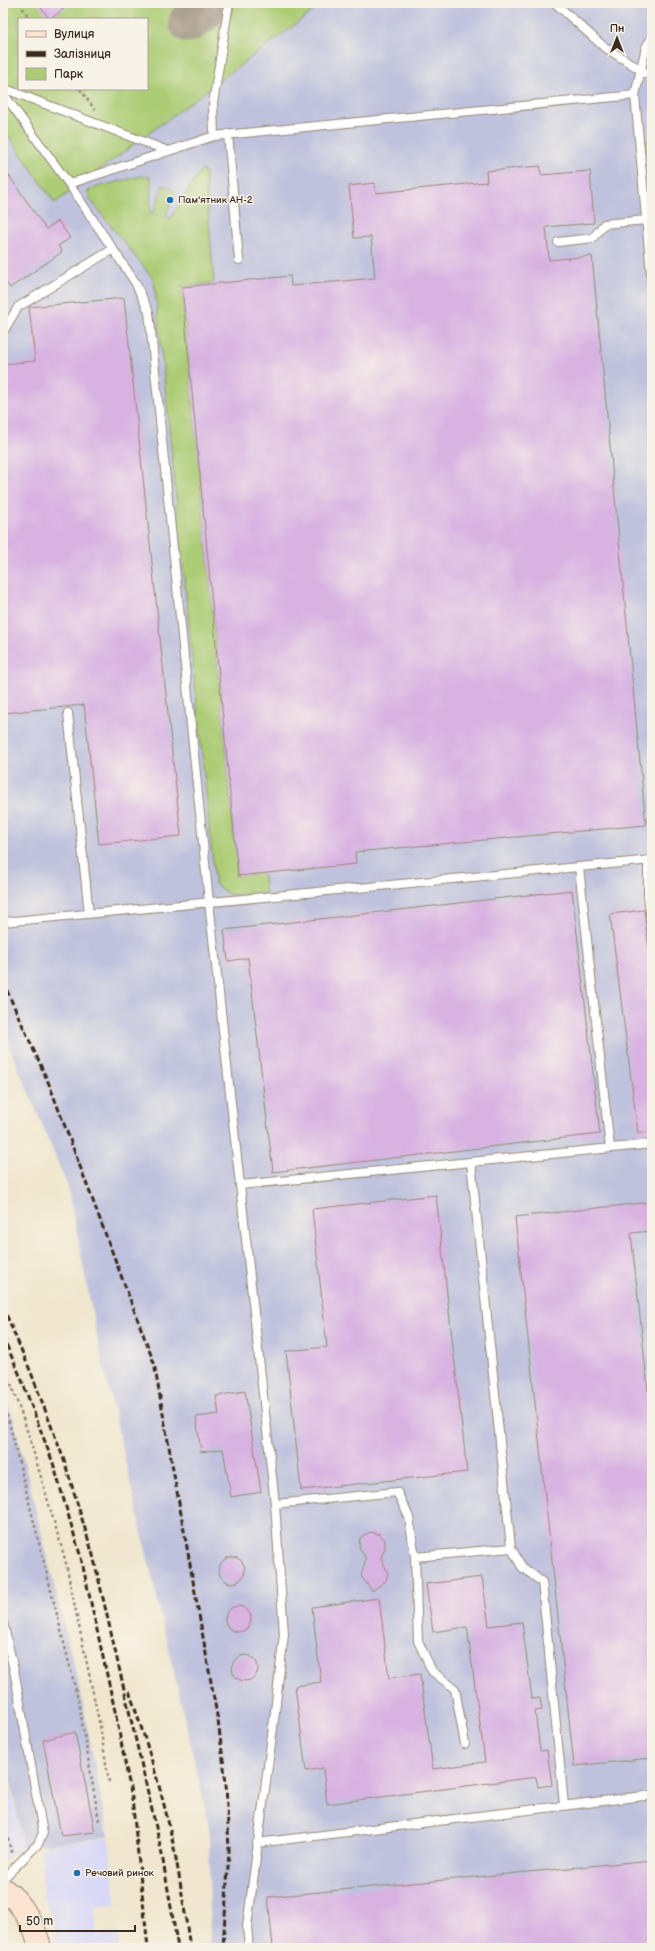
<svg xmlns="http://www.w3.org/2000/svg" width="655" height="1951" viewBox="0 0 655 1951" font-family="'Balsamiq Sans',sans-serif">
  <style>
    .built { fill: #d7d7f8 }
    .industrial { fill: #bfc2dd; fill-rule: evenodd }
    .green { fill: #accc74; stroke: #747b49; fill-rule: evenodd }
    .lines { fill: none; stroke-linecap: round; stroke-linejoin: round }
    .taxiway { stroke: #968876; stroke-width: 41 }
    .building { fill: #d8b3e2 }
    .lane-casing { stroke: #968876; stroke-width: 10 }
    .secondary-casing { stroke: #968876; stroke-width: 24 }
    .path { stroke: #968876; stroke-width: 2.5; stroke-dasharray: 3 3; stroke-linecap: butt }
    .lane { stroke: #fff; stroke-width: 8 }
    .secondary { stroke: #fde4d0; stroke-width: 22 }
    .rail { stroke: #3b2a1e; stroke-width: 3; stroke-dasharray: 6 3; stroke-linecap: butt }
    .poi-dot { fill: #1f6fb2; stroke: #f7f3e8; stroke-width: 1.5 }
    .labels { text-anchor: middle; dominant-baseline: central; stroke-width: 3; stroke-linejoin: round; paint-order: stroke }
    .poi-label { font-size: 10px; fill: #3b2a1e; stroke: #f7f3e8; text-anchor: start }
  </style>
  <rect width="100%" height="100%" fill="#f7f3e8"/>
  <filter id="ink" filterUnits="userSpaceOnUse"><feTurbulence type="fractalNoise" baseFrequency=".025" numOctaves="2"/><feDisplacementMap in="SourceGraphic" scale="8" xChannelSelector="R" yChannelSelector="G"/><feConvolveMatrix kernelMatrix="1 2 1 2 8 2 1 2 1" color-interpolation-filters="sRGB"/></filter>
  <filter id="wash" filterUnits="userSpaceOnUse"><feTurbulence type="fractalNoise" baseFrequency=".012" numOctaves="4" result="noise"/><feDisplacementMap in="SourceGraphic" scale="16" xChannelSelector="R" yChannelSelector="G"/><feGaussianBlur stdDeviation="0.9" result="paint"/><feColorMatrix in="noise" values="0 0 0 0 0 0 0 0 0 0 0 0 0 0 0 0 0 1.4 0 .05"/><feComposite in="paint" operator="in"/></filter>
  <g filter="url(#wash)">
    <rect width="100%" height="100%" fill="#f0e7ce"/>
    <path class="built" d="M3,1753L23,1847L3,1861Z
      M109,1838L116,1905L95,1906L96,1933H118L119,1948H56L55,1924L43,1895L41,1850L48,1845Z"/>
    <path class="industrial" d="M3,3H652V1948H210L209,1824L99,1347L68,1187L3,1031ZM19,19H147V89H19Z
      M3,1390L14,1421L82,1699L108,1837L23,1847L3,1738Z"/>
    <path class="green" d="M3,3H324L55,203L3,128ZM19,19H147V89H19Z
      M645,141L652,142V209Z
      M201,170L205,171L214,283L182,287L238,875L263,873L266,893L229,895L215,884L154,280L89,198L88,191L93,188L141,176L151,177L150,212L153,214L163,185L175,191L166,216L170,219Z"/>
    <g class="lines">
      <path class="taxiway" d="M189,22L214,3"/>
    </g>
    <g id="blocks">
      <path class="building" d="M37,3H72L50,19Z
        M540,166L541,175L590,171L594,223L546,227L549,260L592,256L646,825L355,852L356,864L238,876L182,287L290,276L291,286L375,278L371,237L354,238L349,186L375,183L376,193L487,182L486,171Z
        M3,167L46,229L58,221L70,238L58,246L62,252L10,288L3,279Z
        M124,298L181,836L99,844L84,705L3,713V364L35,361L29,307Z
        M572,890L600,1134L273,1172L248,958L228,961L224,930Z
        M644,910L652,974V1131L638,1133L610,914Z
        M436,1195L467,1472L301,1490L286,1351L327,1347L312,1209Z
        M652,1202V1231L631,1233L648,1391L652,1390V1758L574,1766L515,1217Z
        M245,1391L261,1492L231,1497L223,1449L201,1452L196,1417L219,1414L216,1396Z
        M371,1532L379,1534L385,1540V1548L381,1558L388,1573L386,1581L372,1591L361,1576L366,1559L359,1547L360,1538L364,1535Z
        M219 1570a13 13 0 1 1 26 0a13 13 0 1 1-26 0Z
        M482,1577L489,1626L522,1622L532,1699L540,1698L542,1710L535,1711L540,1751L547,1750L552,1785L538,1787L536,1777L327,1804L323,1768L306,1771L295,1686L321,1682L312,1607L379,1598L389,1678L420,1674L433,1769L485,1762L467,1627L433,1632L426,1584Z
        M225 1619a13 13 0 1 1 26 0a13 13 0 1 1-26 0Z
        M232 1668a13 13 0 1 1 26 0a13 13 0 1 1-26 0Z
        M75,1732L95,1832L61,1836L43,1740Z
        M652,1860V1948H273L268,1897Z"/>
    </g>
  </g>
  <g filter="url(#ink)">
    <use href="#blocks" fill-opacity="0" stroke="#968876" stroke-width="1"/>
    <g class="lines">
      <g class="lane-casing">
        <path id="lane" d="M555,3L603,46L652,77
          M652,37L646,47L635,95L652,284
          M3,88L168,151
          M3,93L69,184L135,282L149,312L209,902L275,1504L284,1634L274,1720L247,1927L249,1948
          M228,134L239,260
          M214,136L213,103L229,3
          M69,184L214,136L635,95
          M558,242L593,238L604,224L646,220
          M3,332L18,307L113,249
          M68,713L89,914
          M648,860V895L652,929
          M579,867L610,1148
          M3,922L652,860
          M471,1162L511,1548L522,1567L542,1582L564,1805
          M240,1185L652,1144
          M275,1504L397,1492L409,1517L415,1557L418,1641L432,1671L455,1689L465,1744
          M415,1557L511,1548
          M3,1622L15,1675L43,1833L38,1844L3,1879
          M257,1843L652,1795"/>
      </g>
      <g class="secondary-casing">
        <path id="secondary" d="M3,1889C22,1902 35,1926 40,1948"/>
      </g>
      <path class="path" d="M19,3L30,19
        M80,89L95,110
        M3,1361L28,1433L65,1559L100,1726L109,1782
        M3,1403L9,1422L78,1699L99,1821
        M3,1821L12,1854"/>
      <use href="#lane" class="lane"/>
      <use href="#secondary" class="secondary"/>
      <path class="rail" d="M3,982L49,1084L154,1363L218,1721L226,1783L229,1851L223,1948
        M3,1307L32,1375L64,1460L93,1555L161,1849L178,1948
        M3,1337L21,1378L53,1463L81,1558L115,1711L132,1798L148,1948
        M129,1691C146,1740 162,1791 173,1843C180,1878 185,1913 190,1948"/>
    </g>
  </g>
  <g class="poi-dot">
    <circle cx="170" cy="200" r="4"/>
    <circle cx="77" cy="1873" r="4"/>
  </g>
  <g class="labels">
    <g class="poi-label">
      <text x="178" y="200">Пам'ятник АН-2</text>
      <text x="85" y="1873">Речовий ринок</text>
    </g>
  </g>
  <rect width="655" height="1951" fill="none" stroke="#f7f3e8" stroke-width="16"/>
  <rect x="18" y="18" width="130" height="72" fill="#f7f3e8" stroke="#aca397"/>
  <rect x="26" y="31" width="20" height="6" fill="#fde4d0" stroke="#aca397"/>
  <text x="54" y="38" font-size="12" fill="#3b2a1e">Вулиця</text>
  <rect x="26" y="51" width="20" height="6" fill="#3b2a1e" stroke="#aca397"/>
  <text x="54" y="58" font-size="12" fill="#3b2a1e">Залізниця</text>
  <rect x="26" y="68" width="20" height="12" fill="#accc74" stroke="#aca397"/>
  <text x="54" y="78" font-size="12" fill="#3b2a1e">Парк</text>
  <g transform="translate(617 38)" stroke="#f7f3e8" stroke-width="3" paint-order="stroke">
  <path d="M0-3L7 15L0 10L-7 15Z" fill="#3b2a1e"/>
  <text y="-6" font-size="11" font-weight="bold" text-anchor="middle" fill="#3b2a1e">Пн</text>
  </g>
  <path d="M20 1925v6h115v-6" fill="none" stroke="#3b2a1e" stroke-width="2"/>
  <text x="26" y="1925" font-size="12" fill="#3b2a1e" stroke="#f7f3e8" stroke-width="3" paint-order="stroke">50 m</text>
</svg>
